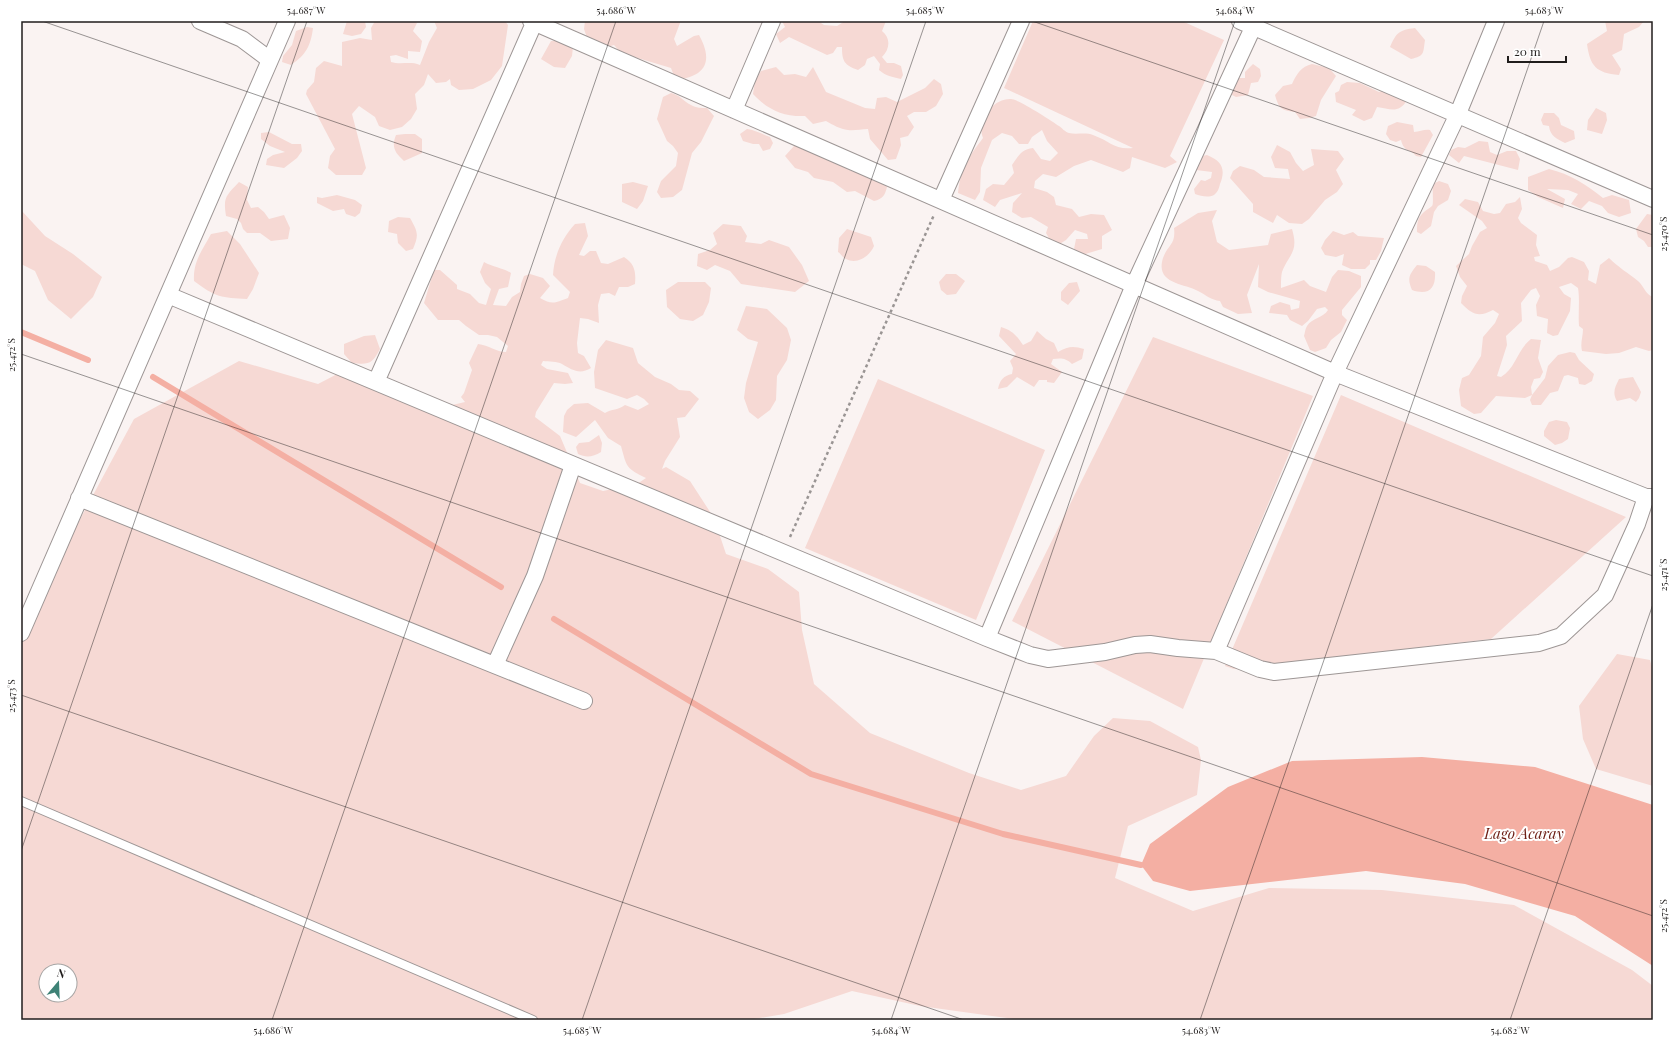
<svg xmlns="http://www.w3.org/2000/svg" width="1674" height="1041" viewBox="0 0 1674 1041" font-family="'Playfair Display',serif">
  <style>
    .green { fill: #f6d9d4; fill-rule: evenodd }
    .water { fill: #f4afa3 }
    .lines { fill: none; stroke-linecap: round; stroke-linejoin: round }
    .stream { stroke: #f4afa3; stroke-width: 6 }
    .service-casing { stroke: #9d9695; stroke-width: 10 }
    .minor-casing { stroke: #9d9695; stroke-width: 18 }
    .path { stroke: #9a9594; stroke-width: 2.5; stroke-dasharray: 3 3; stroke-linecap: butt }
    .service { stroke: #fff; stroke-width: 8 }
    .minor { stroke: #fff; stroke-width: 16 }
    .ticks { fill: none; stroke: #201d1c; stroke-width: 1; stroke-opacity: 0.45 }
    .labels { text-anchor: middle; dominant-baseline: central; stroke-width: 4; stroke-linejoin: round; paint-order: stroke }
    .water-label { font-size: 15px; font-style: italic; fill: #6d1e14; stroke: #fff }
    .neatline { fill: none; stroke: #201d1c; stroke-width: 1.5 }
    .ticks-label { font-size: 10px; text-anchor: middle; fill: #201d1c }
  </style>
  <rect width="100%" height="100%" fill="#faf3f2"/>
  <path class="green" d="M347,21H365L366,27L361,34L352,36L343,34Z
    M375,21H413L417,23L413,31L422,41L420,52L408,51V59L396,55L390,56L391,62C400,65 411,61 420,65L429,42L437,28L434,21H505L508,25L502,66L491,80L473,89L459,90L451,85L450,79L446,82L436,83L428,74L424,85L415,94L417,109L411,119L402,127L390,130L379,126L375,117L359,106L352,114L366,168L362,175H336L328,168L330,156L335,149L306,94L307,90L314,82L316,68L324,61L342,66V42L360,38L372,40L371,28Z
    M585,21H680V23L674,39L677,46L694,36L699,35C705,46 712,63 698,73C694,76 686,78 680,80L674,76L671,68L621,53L614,45C604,49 596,43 587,38L584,29Z
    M782,21H818L824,25L837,26L845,21H886L882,31C891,38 890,49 882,57L887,63H894L901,66L903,75L901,79C892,77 886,76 879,70L880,64L874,56L867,59L865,65L858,70C844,65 842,61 842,47H837L833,53L827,55L789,37L780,43L776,34L785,27Z
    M1033,21H1182L1224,40L1170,156L1177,162L1165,168L1132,157L1130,168L1123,172L1091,160L1074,166L1056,177L1043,174L1035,181L1034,188L1047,192L1054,197L1056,205L1072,209L1079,217L1091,214L1104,215L1112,230L1102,236V249L1082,255L1074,249L1076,239H1088L1087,234L1075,230L1066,240L1058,245L1050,240L1046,233L1048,227L1031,217L1022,218L1012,212L1013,203L1022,193L1000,200L995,207L983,200L986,189L993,184L1004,185L1014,173L1012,165C1018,156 1022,149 1033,148L1041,159L1050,161L1058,153L1047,141L1042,130L1032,137L1028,144H1019L1012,136L1002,133L992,140L981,168L980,192L975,200L958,193C961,167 968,158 983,138C976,121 993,98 1011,99C1018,99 1052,121 1059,126C1062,128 1065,132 1069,133C1076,135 1086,132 1093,135C1110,141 1114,150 1133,148L1004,88Z
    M1605,21H1644L1639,27L1624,34L1622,50L1612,55L1621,69L1619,75C1596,73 1590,66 1587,44L1607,31Z
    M307,27L313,28C311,45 306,55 291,65L282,62L283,56L292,45L296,31Z
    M1415,28L1425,40C1423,53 1425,56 1411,59L1390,47C1396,33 1399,30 1415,28Z
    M551,41H562L573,47L572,56L565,68L554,67L541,59Z
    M1253,64L1260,69L1261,76L1258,82L1251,83L1248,95L1236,97L1232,95L1230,88L1236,78H1245V72Z
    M1312,64L1329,68L1336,76L1321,100L1316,116L1309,118L1300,119L1295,112C1281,110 1279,109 1275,95L1283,86L1292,84C1297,73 1301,67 1312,64Z
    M776,67L784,75L795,74L806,77L813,67L826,92L865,108L875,109L877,98L886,97L897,102L925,88L934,79L941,84L943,94L936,106L926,112H914L907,116L914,127L908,136L900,138L901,145L896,159L888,160L870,139L868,129C861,129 854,131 848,130C840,129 833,125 826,121L813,124L805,116C783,117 767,109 753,94L755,81L761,71Z
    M1347,82L1360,83L1379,92L1387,89L1407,100C1399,114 1390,109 1377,107L1372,118L1364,121L1352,115L1356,110L1336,102L1335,93L1339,91L1341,85Z
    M671,93C680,95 683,101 691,105C696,108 702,108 707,108L714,116L701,142L692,153L682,190L673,197L661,198L657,192L661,181L676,166L678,153L673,146L667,141L657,119L663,97Z
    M1596,108L1606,113L1607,120L1602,134L1587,130L1588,120Z
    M1544,113H1554L1559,118L1561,125L1574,131L1575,139L1565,143C1557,139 1550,136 1549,126L1543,125L1541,120Z
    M1397,122L1413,125L1414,132C1420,132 1424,129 1430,130L1433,135L1421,157L1416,156C1410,148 1404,153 1401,140L1396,142L1390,140L1386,134L1388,126Z
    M747,129C755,130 762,134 770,137L773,143L770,149L763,151L759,144H753L743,141L740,134Z
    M269,132L292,144H301L302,151L297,158L284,168L266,165L267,159L273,155L285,152L270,146L261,139V133Z
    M405,134H415L422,139V153L404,161C395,153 391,147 396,135Z
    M1479,141L1488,142L1490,152L1497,155L1507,151H1516L1520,159L1518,170L1464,156L1459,163L1449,155L1451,150L1458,147L1465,148Z
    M1277,145L1290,152L1296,163L1303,171L1314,165L1311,149L1338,151L1344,159L1336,170L1343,184L1337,192L1325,200L1309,219L1302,224L1289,223L1277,215L1273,223L1253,212V204L1230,178L1233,171L1240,166L1254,170L1264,177L1290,179L1288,169L1275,168L1271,157Z
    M794,146H802L841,162L847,169L854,172L861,171L883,180L887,187C885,195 883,199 874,201L855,191L847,192L833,182L814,178L808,172L795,168L785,156Z
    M1207,155C1222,161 1226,169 1220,184C1219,188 1218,192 1214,195C1208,198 1201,196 1195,194L1194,189L1201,180L1205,181L1211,178L1212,172L1196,170L1193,165L1202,156Z
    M1549,169C1570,174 1587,185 1603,198L1612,195L1629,200L1631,213L1619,217L1608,213L1602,206L1589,201L1581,209L1571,204L1578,194L1568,190L1547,189L1565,199L1563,208L1538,197L1528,190V177Z
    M1439,181L1448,184L1451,191L1448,200L1438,206L1434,212L1431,226L1421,234L1417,232C1417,224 1417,218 1424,212C1426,210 1430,208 1432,206C1434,204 1432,190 1433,184Z
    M239,182L248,187L247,200L251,208L258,207L264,212L269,219L284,215L290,228L288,239L271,241L260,233H247L243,229L241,223L237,219L226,216C223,197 226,196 239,182Z
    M633,182L648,186L643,201L637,209L622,202V184Z
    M337,195L355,200L362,205L360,213L355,217L346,214L344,209L333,211L317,203V197L322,198Z
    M1520,197L1522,209L1518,218L1521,223L1537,235L1536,245L1540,256L1534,257L1535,261L1547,265L1550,271L1559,267L1568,258L1572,257L1584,262L1589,271L1588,280L1596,284L1600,265L1609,258C1618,267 1628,273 1638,281C1644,286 1645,294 1653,297V350L1649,351L1636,347L1619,353L1606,354L1582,351C1580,343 1583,337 1583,329L1579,326C1578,314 1580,300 1578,288L1571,283L1559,287L1564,294L1571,298L1570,311L1558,335L1553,336L1547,333L1548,319L1537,316L1536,305L1540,296L1536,288L1531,290L1521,303L1522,321L1506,336L1507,345L1497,376L1501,377C1516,368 1517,350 1531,339L1541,340L1538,358L1543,372L1540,378L1534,379L1531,387L1532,395L1545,378L1548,366L1558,355L1570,352L1575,353L1579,360L1594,374L1592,381L1585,385L1579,384L1578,378L1568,375L1564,376L1558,391L1550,393L1541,405H1532L1530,400L1532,395L1525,398L1496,396L1481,413L1474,414L1461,406L1459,390L1462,378L1469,375L1481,356L1483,337L1495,323L1499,314L1493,310C1478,318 1472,314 1461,303L1462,296L1467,286L1460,277L1456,266L1469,254L1472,246L1480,232L1487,228L1482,221L1459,205L1465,199L1478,202L1483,211L1494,214L1500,213L1506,204L1515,202Z
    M21,210L45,236L73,254L102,277L93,297L71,319L48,300L35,271L21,264Z
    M1217,210L1212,221L1217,242L1229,250L1268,245L1271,234L1292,229C1299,252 1289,254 1282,272C1281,276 1281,283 1281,288L1304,280L1310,286L1326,292L1332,277L1338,270L1349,271L1361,276V287L1342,310V315L1347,320L1341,332L1331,340L1326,348L1315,352L1310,350L1304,336C1305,333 1305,329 1307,326C1312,318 1323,318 1328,310L1325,307L1317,309L1308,321L1302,326L1290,320L1287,315L1269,313L1271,306L1280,302L1290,305L1291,310L1299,308L1300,301L1268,292L1258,287L1259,264L1247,295L1252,313L1238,314L1223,307L1220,301C1211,300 1206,295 1198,291C1183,283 1155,284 1163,258C1168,244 1176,245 1174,228L1198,213Z
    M1647,214L1653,215V247H1648L1644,241L1638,237L1636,229Z
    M398,217L410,218C418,232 419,235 413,249L406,251L398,243L397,234L388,232L389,221Z
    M585,223L588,236L579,255L584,256L590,251H596L601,263L608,264L624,257C635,264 636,272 635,284L628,287H619L615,296L609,293L601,294L598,305L599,323L588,319L580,318L577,343L578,353L584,356L591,368C580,375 572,370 562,364C557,361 549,362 543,361L541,365L547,369L568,373L573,383L565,384L554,383L536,412L535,417L560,436L580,483L603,491L637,484L646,478C626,468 627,468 621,446L608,438L595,420L576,437L563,432L564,416L567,410L574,404L588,403L605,413C611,409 619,410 625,405L638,410L649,404L644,399L637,395L627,399L595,388L594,372L598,350L606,340L633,348L638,363L655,377L671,384L679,390L690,391L699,399L685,417L677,418L680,437L665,461L662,469L666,467L690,481L714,518L726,554L768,569L799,592L802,630L814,684L870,733L969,773L1021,790L1066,776L1094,736L1113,718L1150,721L1198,747L1201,760L1197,795L1128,826L1115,878L1193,911L1269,888L1382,890L1514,905L1632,970L1653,986V1020H1021L920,1006L852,991L784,1014L748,1020H21V637L35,603L134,419L239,361L318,384L345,370L431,410L465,402L461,397L464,393L472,370L469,363L478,344C489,345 496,352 506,352L508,346L497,337L488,335H479L466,326L459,320H438L424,303L434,270H440L457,285V289L470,294L479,303L486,305L491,289L485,283L480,272L484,262C493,267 503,268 511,273L508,287L499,289L493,305L506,306L512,297L520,292L521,284L524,276L530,274L543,278L550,286L540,298C552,305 555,303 568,298L570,292L553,275C554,256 562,238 575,224ZM46,971H70V995H46Z
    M723,224L741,226L747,236L745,242L761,244L769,240L789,247L802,265L809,281L795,292L741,284L730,271L715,265L707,270L697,266L698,254L710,250L717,244L713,233Z
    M847,229L871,237L874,246C870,256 857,265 846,259C843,258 841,254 838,252L839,238Z
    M227,231L240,244L259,273L253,289L247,299C222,298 215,297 194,281C193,261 202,251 211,234Z
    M1333,231L1344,235L1353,232L1358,236L1384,238L1381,251L1376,260H1370V264L1365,269H1351L1342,265L1344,254L1336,257L1325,255L1321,248L1325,240Z
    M1417,265L1426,266L1435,272C1436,288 1429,296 1412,290C1407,278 1409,275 1417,265Z
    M946,274H956L965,281L956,294L947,295L941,290L939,282Z
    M678,282H705L711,288L709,302L703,315L693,321L680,319L667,307L666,290Z
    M1077,282L1080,291L1068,305L1061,300V292L1069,283Z
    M746,306L767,309L787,328L791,340L787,360L777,376L776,400L770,410L758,419L749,412L744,398L746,383L758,342L748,339L737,330Z
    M1001,327C1012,330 1017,336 1023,345L1031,341L1037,331L1046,339L1054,343L1058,352C1068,346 1074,346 1084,349L1082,359L1072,364C1066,358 1061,358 1053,359L1051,364L1062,372L1054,383L1047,382V380H1039L1034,387L1017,377L1007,387L998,389C1000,380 1003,376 1012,374L1013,368L1010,361L1016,354L999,336Z
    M375,335L380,349C372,364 369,365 352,363L344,354V344L364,336Z
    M1153,337L1313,396L1183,709L1012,621Z
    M1633,377L1641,392L1639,398L1636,402L1630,398L1617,401C1612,393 1615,387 1619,379Z
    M878,379L1045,450L976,620L805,548Z
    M1341,395L1626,517L1491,639L1234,669L1225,666Z
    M1556,420L1567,422L1570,428L1568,439L1562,443L1555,445L1544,436V431L1549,422Z
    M599,435L602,443L601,452C593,457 586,458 578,454L576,447L579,443L589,442Z
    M1617,654L1650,660L1653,671V786L1596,769L1583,739L1579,706Z"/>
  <path class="water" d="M1422,757L1535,767L1653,805V966L1575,916L1465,884L1366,871L1190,891L1153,881L1141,865L1150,844L1228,787L1292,761Z"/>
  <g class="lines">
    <path class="stream" d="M21,332L88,360
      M153,377L501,587
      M554,619L811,774L1003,834L1141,865"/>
    <g class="service-casing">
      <path id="service" d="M21,801L533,1020"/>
    </g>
    <g class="minor-casing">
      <path id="minor" d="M200,21L242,39L270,60
        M531,21L1335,373L1646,497H1653
        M1240,21L1653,199
        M734,110L772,21
        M941,200L1021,21
        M168,295L987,638L1030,655L1048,659L1105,652L1135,645L1150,644L1178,648L1216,651L1260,669L1274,672L1539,643L1561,636L1605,595L1637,524L1646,497
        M376,382L535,21
        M79,498L584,701
        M21,633L287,21
        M987,638L1134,285L1256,21
        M1216,651L1335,373L1457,116L1496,21
        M495,665L535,576L573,465"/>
    </g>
    <path class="path" d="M790,537L934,215"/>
    <use href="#service" class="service"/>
    <use href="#minor" class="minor"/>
  </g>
  <path class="ticks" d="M42,21L1653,576M1032,21L1653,235M21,354L1653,916M21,695L964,1020M21,851L307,21M272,1020L616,21M582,1020L926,21M891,1020L1235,21M1200,1020L1544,21M1510,1020L1653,604"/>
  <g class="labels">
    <g class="water-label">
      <text x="1524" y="833">Lago Acaray</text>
    </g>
  </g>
  <rect width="1674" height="1041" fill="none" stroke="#ffffff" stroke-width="44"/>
  <g transform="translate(58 983) rotate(19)"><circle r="19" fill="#ffffff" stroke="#a6a5a4"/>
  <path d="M0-3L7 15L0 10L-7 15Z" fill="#3e8276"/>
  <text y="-6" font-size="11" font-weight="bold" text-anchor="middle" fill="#201d1c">N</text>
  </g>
  <path d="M1508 56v6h58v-6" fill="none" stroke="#201d1c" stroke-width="2"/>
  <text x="1514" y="56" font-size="12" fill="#201d1c" stroke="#ffffff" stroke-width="3" paint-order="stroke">20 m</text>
  <rect x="22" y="22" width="1630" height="997" class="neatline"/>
  <g class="ticks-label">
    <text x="306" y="14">54.687°W</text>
    <text x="616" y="14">54.686°W</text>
    <text x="925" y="14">54.685°W</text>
    <text x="1235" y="14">54.684°W</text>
    <text x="1544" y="14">54.683°W</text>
    <text transform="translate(1663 234) rotate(-90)" y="4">25.470°S</text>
    <text transform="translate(11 355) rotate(-90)" y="4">25.472°S</text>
    <text transform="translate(1663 575) rotate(-90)" y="4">25.471°S</text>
    <text transform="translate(11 696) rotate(-90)" y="4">25.473°S</text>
    <text transform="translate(1663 916) rotate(-90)" y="4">25.472°S</text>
    <text x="273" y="1034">54.686°W</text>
    <text x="582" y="1034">54.685°W</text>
    <text x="891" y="1034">54.684°W</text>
    <text x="1201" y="1034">54.683°W</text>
    <text x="1510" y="1034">54.682°W</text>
  </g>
</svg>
